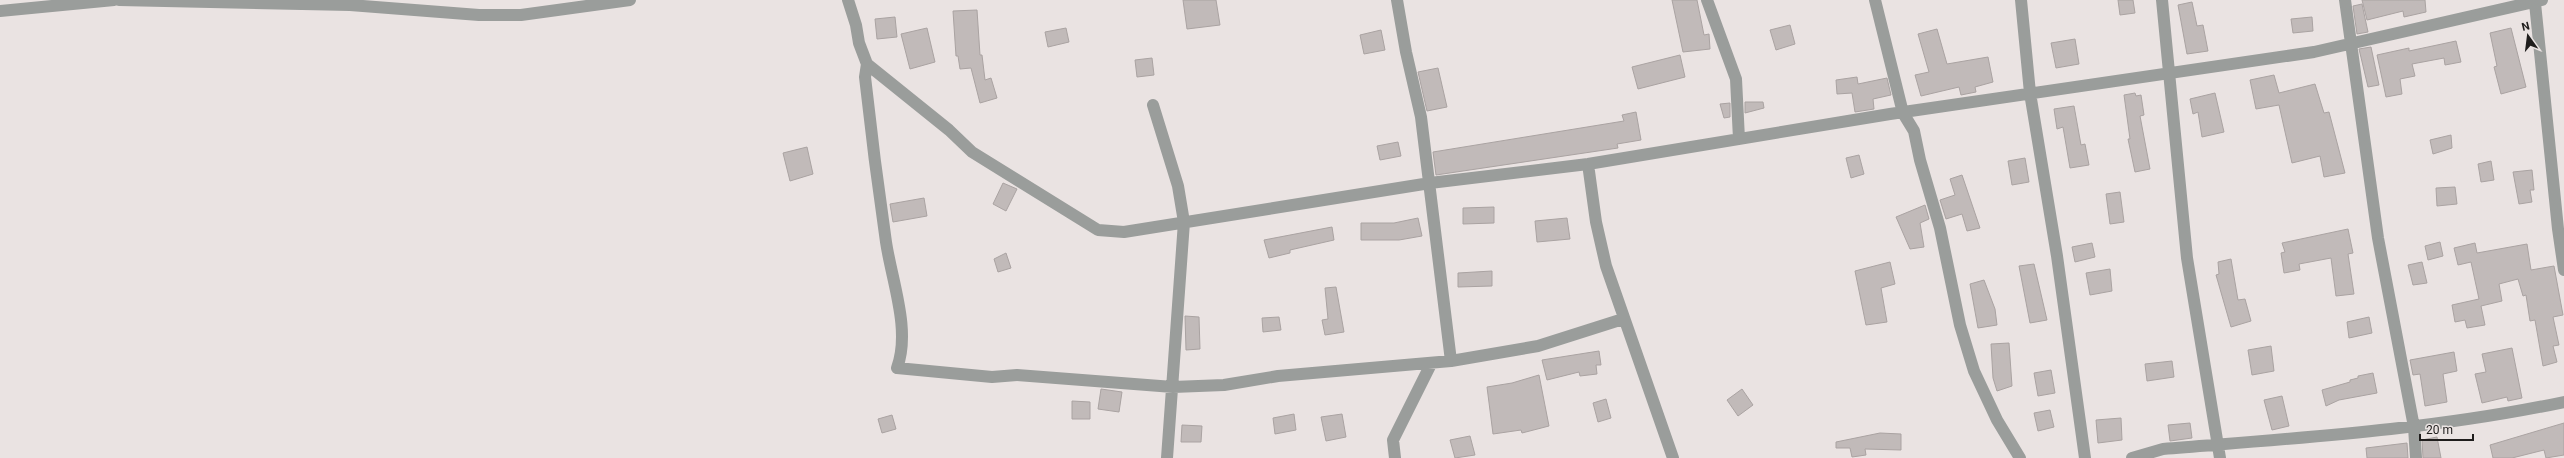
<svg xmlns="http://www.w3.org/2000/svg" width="2564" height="458" viewBox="0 0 2564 458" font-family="Roboto,sans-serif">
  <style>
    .building { fill: #c1bab9; stroke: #aaa3a2 }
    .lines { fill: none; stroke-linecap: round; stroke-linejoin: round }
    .minor { stroke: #9a9d9b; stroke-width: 12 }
  </style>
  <rect width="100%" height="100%" fill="#eae3e2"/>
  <path class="building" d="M1183,0H1216L1220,25L1187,29Z
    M1672,0H1697L1704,35L1709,34L1710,49L1683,52Z
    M2118,0H2133L2135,13L2120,15Z
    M2362,0H2425L2426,12L2404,17L2403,11L2367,20Z
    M2192,2L2197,26L2203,25L2208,51L2187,54L2178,5Z
    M2362,4L2368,32L2357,34L2353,6Z
    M977,10L980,55H982L985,80L991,78L997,98L980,103L971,68L960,69L958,56H956L953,11Z
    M895,17L897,37L877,39L875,19Z
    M2312,17L2313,31L2293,33L2291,19Z
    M1790,25L1795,44L1776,50L1770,30Z
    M927,28L935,62L910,69L901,34Z
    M1066,28L1069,42L1048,47L1045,32Z
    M2511,28L2526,87L2501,94L2494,67L2497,66L2490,33Z
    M1937,29L1947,64L1988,57L1993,82L1975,87L1976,92L1961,95L1959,87L1921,96L1915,75L1929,72L1918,34Z
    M1381,30L1385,50L1364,54L1360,35Z
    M2075,39L2079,64L2056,68L2051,43Z
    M2456,41L2461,62L2445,65L2444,58L2412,64L2415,76L2400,79L2402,94L2386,97L2377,55L2409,48V51Z
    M2371,47L2379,85L2368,87L2359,49Z
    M1680,55L1685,77L1638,89L1632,67Z
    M1152,58L1154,75L1137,77L1135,60Z
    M1438,68L1447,107L1427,111L1418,72Z
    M2274,75L2279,93L2315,84L2324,113L2329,112L2345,173L2324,177L2320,156L2292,163L2279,105L2256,109L2250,80Z
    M1857,77L1858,84L1887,78L1891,95L1873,99L1874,109L1855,112L1852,93L1837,94L1836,80Z
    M2135,93L2136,96L2141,95L2144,115L2140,116L2150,169L2135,172L2128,139H2130L2124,95Z
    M2215,93L2224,132L2202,137L2198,112L2193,114L2190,99Z
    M1745,102H1763L1764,108L1745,113Z
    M1730,103V117L1724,118L1720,104Z
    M2074,106L2081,145L2085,144L2089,165L2070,168L2063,127L2057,129L2054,109Z
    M1636,112L1641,140L1617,144L1618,148L1436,175L1433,152L1624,121L1622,115Z
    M2451,135L2452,148L2433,154L2430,140Z
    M1398,142L1401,156L1380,160L1377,146Z
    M807,147L813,174L790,181L783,153Z
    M1859,155L1864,174L1851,178L1846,158Z
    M2025,158L2029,182L2012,185L2008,161Z
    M2491,161L2494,180L2481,182L2478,164Z
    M2532,170L2534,190H2530L2532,202L2519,204L2513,172Z
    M1962,175L1980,228L1967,231L1962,214L1946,219L1940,200L1955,195L1950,179Z
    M1003,183L1017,189L1006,211L993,204Z
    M2455,187L2457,204L2437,206L2436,188Z
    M2120,192L2124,222L2110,224L2106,194Z
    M924,198L927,216L893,222L890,204Z
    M1925,205L1929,219L1920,223L1924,247L1910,249L1896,217Z
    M1494,207V223L1463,224V208Z
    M1418,218L1422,236L1399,240H1361V223H1394Z
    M1567,218L1570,239L1537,242L1535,221Z
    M1332,227L1334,240L1290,250V253L1269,258L1264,240Z
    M2348,229L2353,253L2348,254L2354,294L2336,296L2331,258L2299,264L2300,270L2284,273L2281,253L2285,252L2282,243Z
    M2440,242L2443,256L2428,260L2425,246Z
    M2092,243L2095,257L2075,262L2072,247Z
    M2475,243L2477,253L2527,244L2531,270L2554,266L2563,315L2553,317L2559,345L2553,346L2557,362L2543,366L2535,320L2530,321L2526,295L2523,296L2518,279L2499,284L2502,301L2481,306L2485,325L2467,328L2465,320L2455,322L2452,305L2479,299L2471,262L2458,265L2454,248Z
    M1006,253L1011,268L998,272L994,259Z
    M2231,259L2238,300L2245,299L2251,321L2231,327L2216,275L2219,274L2218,262Z
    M1890,262L1895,284L1881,288L1887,322L1866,325L1855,271Z
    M2422,262L2427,283L2413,285L2408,265Z
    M2034,264L2047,320L2030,323L2019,266Z
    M2110,269L2112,291L2090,295L2086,273Z
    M1492,271V286L1458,287V273Z
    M1984,280L1995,309L1997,325L1978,328L1970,284Z
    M1336,287L1344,332L1325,335L1322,320L1328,319L1325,288Z
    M1185,316L1199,317L1200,349L1186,350Z
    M1279,317L1281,330L1263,332L1262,318Z
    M2369,317L2372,333L2349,338L2347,322Z
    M2009,343L2012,386L1997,391L1993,378L1991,344Z
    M2271,346L2274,371L2252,375L2248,350Z
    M2512,348L2522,398L2508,401L2507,397L2482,403L2475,374L2486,372L2482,354Z
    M1599,351L1601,365H1596L1597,374L1580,376L1579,372L1547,380L1542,360Z
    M2454,352L2457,371L2443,374L2447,402L2425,406L2420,374L2413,375L2410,360Z
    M2172,361L2174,377L2147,381L2145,364Z
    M2051,370L2055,393L2038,396L2034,373Z
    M2373,373L2377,393L2339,400L2326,406L2322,390L2350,382V380L2358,378V376Z
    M1539,375L1549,426L1522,433L1521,430L1493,434L1487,387L1512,383Z
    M1101,389L1122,392L1119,412L1098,409Z
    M1742,389L1753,405L1738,416L1727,400Z
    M2282,396L2289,426L2272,430L2264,400Z
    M1606,399L1611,418L1598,422L1593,403Z
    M1072,401L1090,402V419H1072Z
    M2050,410L2054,427L2038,431L2034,413Z
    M1294,414L1296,430L1275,434L1273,418Z
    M1342,414L1346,437L1326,441L1321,417Z
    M892,415L896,429L882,433L878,419Z
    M2121,418L2122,440L2098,443L2096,420Z
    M2190,423L2192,438L2170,441L2168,425Z
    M2564,423V455L2546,458L2544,450L2512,458H2493L2490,445Z
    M1182,425L1202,426L1201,442H1181Z
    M1880,433L1901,434V450L1865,449L1866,455L1852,457L1850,448H1836V442Z
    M1470,436L1475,455L1455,458L1450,440Z
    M2437,437L2441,458H2423L2422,440Z
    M2407,443L2408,458H2367L2366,448Z"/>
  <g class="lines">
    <path class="minor" d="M119,0L350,5L479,15H521L630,0
      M848,0L856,25L859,43L867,64L949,130L972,152L1098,230L1124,232L1430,183L1588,164L1890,114L2314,52L2542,0
      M1397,0L1406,52L1421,117L1451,361
      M1707,0L1736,79L1739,139
      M1875,0L1903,113L1914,131L1920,160L1940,228L1960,325L1974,371L1997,420L2020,458
      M2021,0L2030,93L2057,256L2085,458
      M2162,0L2187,258L2220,458
      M2345,0L2378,238L2414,427L2416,458
      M2535,3L2558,229L2564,270
      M0,11L114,0
      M867,64L865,77C871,132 878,187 886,242C892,282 911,330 897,368L992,377L1017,375L1173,387L1224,385L1278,376L1451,361L1538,346L1623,319
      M1153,105L1178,186L1184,222L1167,458
      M1588,164L1596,222L1606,266L1673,458
      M1395,458L1393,440L1431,364
      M2132,458L2163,449C2297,438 2432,430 2564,402"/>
  </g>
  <g transform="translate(2528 36) rotate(346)" stroke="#eae3e2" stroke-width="3" paint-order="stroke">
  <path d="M0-3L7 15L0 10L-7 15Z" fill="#1f1d1c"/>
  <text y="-6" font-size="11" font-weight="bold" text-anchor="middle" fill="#1f1d1c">N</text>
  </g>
  <path d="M2420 434v6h53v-6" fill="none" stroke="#1f1d1c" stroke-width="2"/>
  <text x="2426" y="434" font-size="12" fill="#1f1d1c" stroke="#eae3e2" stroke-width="3" paint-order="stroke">20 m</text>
</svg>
